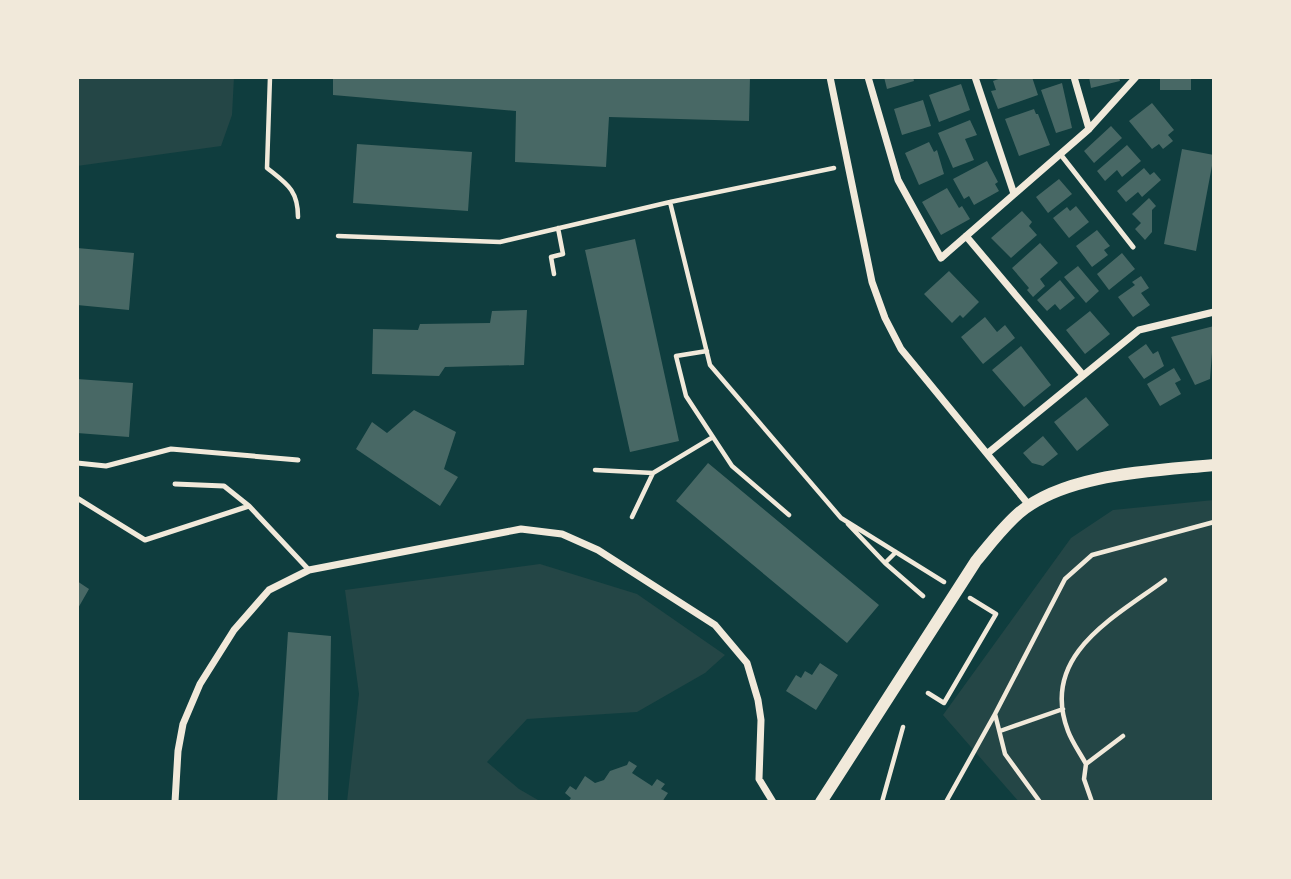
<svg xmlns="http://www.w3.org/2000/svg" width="1291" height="879" viewBox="0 0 1291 879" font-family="'Libre Baskerville',serif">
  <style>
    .green { fill: #244646 }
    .building { fill: #486865 }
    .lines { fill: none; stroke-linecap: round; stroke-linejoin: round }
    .path { stroke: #f1e9da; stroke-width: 4.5 }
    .service { stroke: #f1e9da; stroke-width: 5 }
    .minor { stroke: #f1e9da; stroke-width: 7 }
    .tertiary { stroke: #f1e9da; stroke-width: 12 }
  </style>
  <rect width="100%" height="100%" fill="#0f3d3e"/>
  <path class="green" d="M77,77H234L232,115L221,146L77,166Z
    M1214,500V802H1019L943,715L1071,538L1113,510Z
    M540,564L637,594L725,655L705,673L637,712L527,719L487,762L519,789L538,800V802H347L359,694L345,590Z"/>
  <path class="building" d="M333,77H750L749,121L609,117L606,167L515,162L516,111L333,95Z
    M884,77H913L914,81L887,89Z
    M1004,77H1032L1038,95L998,109L991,91L996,90L993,81Z
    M1089,77H1119L1120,81L1091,88Z
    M1160,77H1191V90H1160Z
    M1062,83L1072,128L1056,133L1041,90Z
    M961,84L970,110L939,122L929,95Z
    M923,100L931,126L902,135L894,109Z
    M1152,103L1174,130L1168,135L1173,141L1163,149L1159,144L1152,149L1129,121Z
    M1034,109L1036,114H1038L1050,145L1019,156L1005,119Z
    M970,120L977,135L965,139L974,160L953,168L938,133Z
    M1111,126L1122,138L1094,163L1084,151Z
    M929,142L934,152L937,150L944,174L919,185L905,153Z
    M357,144L472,152L468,211L353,203Z
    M1127,145L1141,161L1122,177L1117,170L1105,181L1097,171Z
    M1182,149L1214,155L1196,251L1164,244Z
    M987,161L998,182L995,184L999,191L974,205L969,196L964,199L953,179Z
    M1144,168L1150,175L1154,172L1161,180L1142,197L1138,192L1126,202L1117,191Z
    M1059,179L1072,194L1048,213L1036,197Z
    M947,188L959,208L962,206L970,219L941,235L922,202Z
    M1149,198L1156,206L1152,210V232L1145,240L1135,229L1141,223L1132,214Z
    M1076,206L1089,222L1069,238L1053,218L1067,207L1070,211Z
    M1022,211L1032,222L1029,226L1037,235L1011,258L991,238Z
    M1097,230L1110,246L1104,250L1108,255L1092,267L1076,246Z
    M635,239L679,441L630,452L585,250Z
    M1040,243L1058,263L1040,279L1045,286L1033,297L1027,290L1029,288L1012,268Z
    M77,248L134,253L129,310L77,305Z
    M1122,253L1135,269L1109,290L1097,274Z
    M1078,266L1099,291L1086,303L1064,277Z
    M949,271L979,302L963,318L960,315L952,323L924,294Z
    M1141,276L1149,288L1141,293L1150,305L1133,317L1118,297L1135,285L1132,282Z
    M1060,280L1075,298L1060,310L1055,304L1047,311L1037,300Z
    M527,310L524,365L445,367L439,376L372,374L373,329L418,330L420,324L490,323L492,311Z
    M1090,311L1110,334L1085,354L1066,330Z
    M985,317L997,332L1005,325L1015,338L983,364L961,337Z
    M1214,326L1210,379L1195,385L1171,337Z
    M1146,344L1153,354L1158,351L1164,366L1144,379L1128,357Z
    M1021,346L1051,385L1024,407L992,370Z
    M1174,368L1181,380L1175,383L1181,394L1160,406L1147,384Z
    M77,379L133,383L129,437L77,433Z
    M1086,397L1109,425L1077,451L1054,422Z
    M414,410L456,432L444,469L458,477L440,506L356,449L372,422L387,433Z
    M1043,436L1058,454L1043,466L1032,463L1023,453Z
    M708,463L879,605L847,643L676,501Z
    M77,581L89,589L77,610Z
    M288,632L331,636L328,802H277Z
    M820,663L838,675L816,710L786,691L796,675L801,678L805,671L812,675Z
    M629,761L637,766L632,773L652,786L657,779L665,784L661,789L668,793L662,802H568L571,798L565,793L570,786L576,790L585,776L595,783L604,780L610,771L627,765Z"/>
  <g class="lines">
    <path class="path" d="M270,77L267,168C287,184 298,190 298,217
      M670,202L710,365L841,518L944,582
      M338,236L500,242L670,202L834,168
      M554,274L551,257L563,254L558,228
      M707,351L676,356L686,396L732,466L789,515
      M595,470L653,473
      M632,517L653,473L713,437
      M848,524L885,563L923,596
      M885,563L896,552
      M928,693L944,703L996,614L970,598
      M1000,731L1063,709
      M1086,764C1080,753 1072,742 1068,731C1039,655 1115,617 1165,580
      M882,802L903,727
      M946,802L995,714
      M1040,802L1005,754L995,714L1065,579L1092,555L1214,522
      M1092,802L1084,779L1086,764L1123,736"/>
    <path class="service" d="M1061,155L1133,247
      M77,463L106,466L171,449L298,460
      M175,484L224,486L249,506L309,570
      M77,498L145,540L249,506"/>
    <path class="minor" d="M830,77L872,282L885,318L901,349L1029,505
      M868,77L898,180L941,258L1089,129L1136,77
      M975,77L1014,194
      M1074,77L1089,129
      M966,236L1083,375
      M988,453L1139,330L1214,312
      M175,802L178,751L183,724L200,684L234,630L269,590L309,570L521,529L562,534L598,550L715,625L747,663L758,700L761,720L759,779L773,802"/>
    <path class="tertiary" d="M821,802L976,561C990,544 1003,527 1019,513C1066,473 1155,471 1214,465"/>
  </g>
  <rect width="1291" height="879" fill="none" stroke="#f1e9da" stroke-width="158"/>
</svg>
